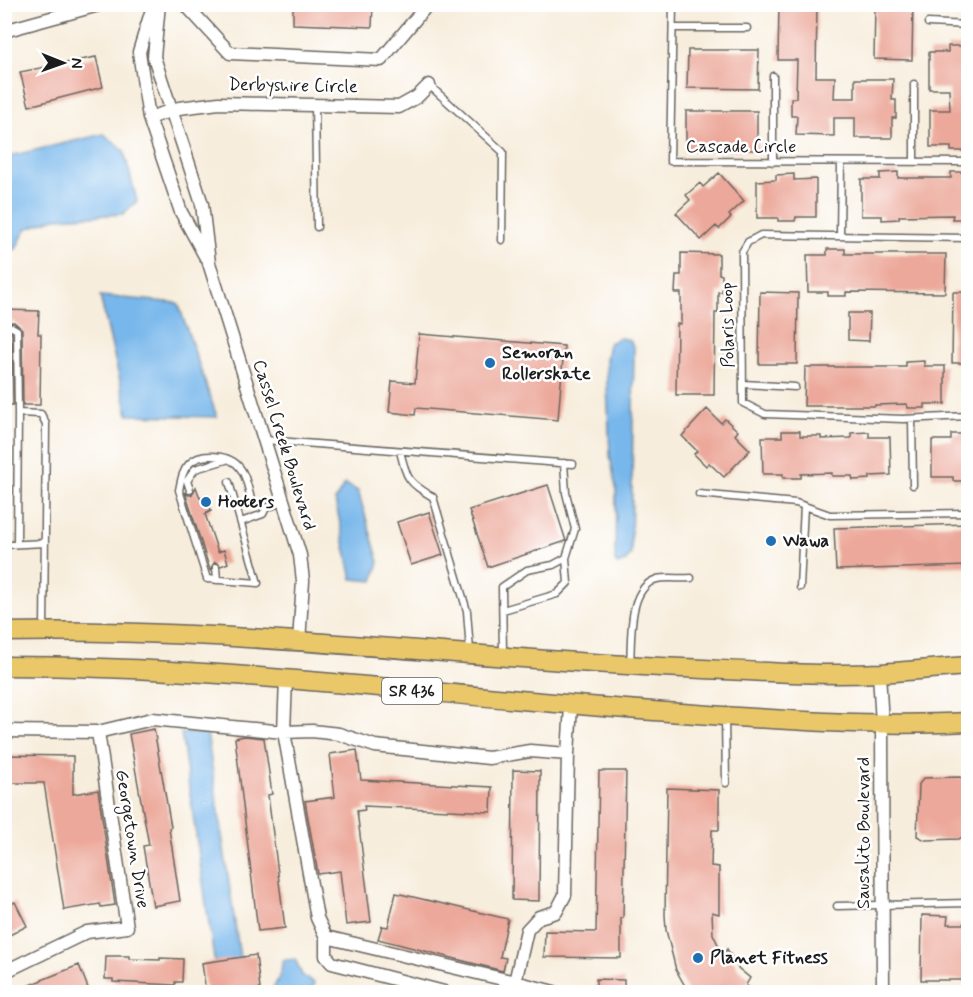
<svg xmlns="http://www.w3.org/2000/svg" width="973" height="997" viewBox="0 0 973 997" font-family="Mynerve,sans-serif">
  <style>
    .water { fill: #78b7eb; stroke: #4a6a84; stroke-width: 1.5 }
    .building { fill: #eca89a }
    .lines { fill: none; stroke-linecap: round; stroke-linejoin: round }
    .service-casing { stroke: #69655f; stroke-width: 9 }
    .minor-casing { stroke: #69655f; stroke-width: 15 }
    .primary-casing { stroke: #69655f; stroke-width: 21 }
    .service { stroke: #fff; stroke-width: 6 }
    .minor { stroke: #fff; stroke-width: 12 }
    .primary { stroke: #eac769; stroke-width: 18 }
    .poi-dot { fill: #1f6fb2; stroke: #fff; stroke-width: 2 }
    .labels { text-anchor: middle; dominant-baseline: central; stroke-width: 5; stroke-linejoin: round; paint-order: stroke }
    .shield { fill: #fff; stroke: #606060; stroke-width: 1.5 }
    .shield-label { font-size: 16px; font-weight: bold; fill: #1c1c1c }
    .street-label { font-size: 18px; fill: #1c1c1c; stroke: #fff }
    .poi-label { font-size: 18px; font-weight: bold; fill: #1c1c1c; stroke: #fff; text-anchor: start }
  </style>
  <rect width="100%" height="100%" fill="#fff"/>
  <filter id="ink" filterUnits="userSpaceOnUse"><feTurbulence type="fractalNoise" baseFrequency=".0167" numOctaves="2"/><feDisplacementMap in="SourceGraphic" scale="12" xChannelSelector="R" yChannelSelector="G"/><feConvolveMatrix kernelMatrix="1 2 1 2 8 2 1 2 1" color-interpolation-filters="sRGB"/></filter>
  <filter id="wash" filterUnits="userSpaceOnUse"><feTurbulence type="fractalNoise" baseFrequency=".008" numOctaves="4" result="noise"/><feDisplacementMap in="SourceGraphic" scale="24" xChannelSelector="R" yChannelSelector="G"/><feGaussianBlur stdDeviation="1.35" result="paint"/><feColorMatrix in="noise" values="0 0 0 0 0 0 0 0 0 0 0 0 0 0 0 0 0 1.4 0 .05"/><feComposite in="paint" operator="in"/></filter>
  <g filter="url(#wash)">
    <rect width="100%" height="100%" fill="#f7eddc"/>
    <path class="water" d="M104,134L124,151L137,201L123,214L55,218L26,229L16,249L5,250V157Z
      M100,296L178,303L217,417L128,415Z
      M620,338L630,340L634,349L631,554L626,561L618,565L615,562L616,488L610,456L606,360L609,343Z
      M345,484L358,491L379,562L373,581L352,579L335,500Z
      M181,733H207L245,992H219Z
      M295,959L302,975L314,983L311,992H271L270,991C279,981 282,973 282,961Z"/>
    <g id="blocks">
      <path class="building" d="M293,4H373L372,27L293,24Z
        M779,4H817L816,77H835L834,98H855V79H893L892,100H896V118H892V138H855V118H834V136L796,135L797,116H791V98H796L797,60H778Z
        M875,4H913L912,60L874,59Z
        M948,46H966V51H969V151H951V147H930V110H950L949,89H929V52H948Z
        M688,50H759L758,89L687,88Z
        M96,57L103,87L29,106L20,72Z
        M686,111H757V150L686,149Z
        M898,172V178H951V172H969V219H952L953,215L899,216V219L882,220V216H861V179H880V173Z
        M719,173L744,201L729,215L731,217L719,229L716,226L701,240L676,213L690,200L686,195L700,183L703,187Z
        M794,174V180L816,179V217H796L795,221H778V218H757V181L776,180V175Z
        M827,249H845V254H946L945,293L846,292V296H828V292H808L807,255H827Z
        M681,253L719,254V274L722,275V292H718V313H715L714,395H676L677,324H681V293H675L676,275H681Z
        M760,292L798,293L797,364H759Z
        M953,292H969V363H952Z
        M4,310L39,311L38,334H41L40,405H23L22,329L14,322H4Z
        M848,313H870L869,341L848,340Z
        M4,332L12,333L13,405H4Z
        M419,334L564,346L558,420L416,408L415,415L389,412L392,381L415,383Z
        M924,361V366H945V404H925V408H908L907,404L875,405V406H804L805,367H906V362Z
        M707,409L721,423L725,419L738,431L735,435L750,450L724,477L709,463L706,466L694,454L697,451L682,436Z
        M782,431H800V436H821V439L851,438V433L869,432V437H890L891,475L870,476V479L853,480L852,476H832V473L801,474V478H783V474H763L762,437H782Z
        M951,434H969V481H953V477H932V440H951Z
        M548,485L566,541L488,567L469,510Z
        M196,487L200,498L206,496L211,511L205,514L218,552L224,550L228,563L221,566L215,562L210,570L185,492L188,495H192Z
        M429,512L443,555L411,565L397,522Z
        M969,524V566L836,570L834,528Z
        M154,729L171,827L169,828L180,901L153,906L143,846L149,845L129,734Z
        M245,736L264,738L272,794L268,795L285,928L258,931L235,738Z
        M357,750L361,780L492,787L491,812L364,806L365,810L357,811L371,922L346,925L340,871L318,874L305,801L335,797L330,754Z
        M4,755L73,756V794L98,790L115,905L101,907L100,904L64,910L44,783H4Z
        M513,770L540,771L539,901L512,900Z
        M599,771H626L623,918H621V958L544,957L545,931L596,932Z
        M960,777L967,782L966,834L959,839L925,840L917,836L919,784L924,778Z
        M667,788L719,790V830H712L711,866L719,867V914L712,912L713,934L723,955L727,949L738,968L750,978L746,985L758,993H689L676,970L666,930L665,915Z
        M396,893L508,919L500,957L506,958L503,971L378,939L382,926L388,927Z
        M15,902L27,926L4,938V907Z
        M922,915L948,916L947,924H969V980H921Z
        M256,955L260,989L236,993H206L202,963Z
        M106,956H129V959L160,960V958L183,959L182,982H175V985L113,982V979H105Z
        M79,965L90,993H12V992Z
        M596,979L624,980V993H596Z"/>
    </g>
  </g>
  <g filter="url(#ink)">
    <use href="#blocks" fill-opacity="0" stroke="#69655f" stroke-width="1.5"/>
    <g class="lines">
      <g class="service-casing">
        <path id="service" d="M673,4L670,161L968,162
          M928,23L968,25
          M673,28H747
          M429,85L503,152L502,240
          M315,105L317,227
          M773,162V76
          M914,162V84
          M840,236L841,162
          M968,238L761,235L748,242L742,252L743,403L765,414L903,419L968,416
          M4,327H12L17,330L18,413L41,414L46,424L44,630
          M743,384L795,387
          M912,419L913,485
          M265,440L573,464
          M400,451C407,480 408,482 433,497L467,611L470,651
          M229,482L258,583L207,579L179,490C181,481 182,471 189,464C200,452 230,454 240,468C247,476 249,493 252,503L259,504L266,508
          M190,490L187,481L195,469L226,460
          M699,494L796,503L830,515L968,513
          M241,522L263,514L266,508L283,502
          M17,544L18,413
          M4,545L45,543
          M216,567L217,580
          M800,587L804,506
          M503,610L557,594L568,583L566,558
          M503,654L502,587L527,570L553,565L566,558L575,529L566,493L564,463
          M630,664C632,639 627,588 657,579C667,577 681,579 691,578
          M725,717L726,783
          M837,906L968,903"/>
      </g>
      <g class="minor-casing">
        <path id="minor" d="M159,4L154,57L202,204L209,263L300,555L303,581L299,642
          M185,4L230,53L381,60L428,4
          M153,6L139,52L149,118L181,212L205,256
          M4,31L102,4
          M149,118L179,108L219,103L399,107L417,97L429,85
          M879,673L882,724L883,992
          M286,679L284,732L317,918L326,937L515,982L527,930L539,917L556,912L565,895L568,754L571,706
          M4,731L98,732L127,927L87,932L4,972
          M98,732L152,719L284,732L312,731L339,734L375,746L489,758L530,751L568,754
          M326,937V956L332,963L444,992
          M515,982L554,992"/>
      </g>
      <g class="primary-casing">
        <path id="primary" d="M4,632C231,627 457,658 683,668C748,671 816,676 881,673C910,671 940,668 968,666
          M4,666C231,666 457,698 682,713C777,720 874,727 968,722"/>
      </g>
      <use href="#service" class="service"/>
      <use href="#minor" class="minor"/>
      <use href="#primary" class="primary"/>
    </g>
  </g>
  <g class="poi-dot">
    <circle cx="490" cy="363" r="6"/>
    <circle cx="206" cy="502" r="6"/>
    <circle cx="771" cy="541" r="6"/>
    <circle cx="698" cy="958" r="6"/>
  </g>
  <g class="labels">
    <rect class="shield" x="382" y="678" width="60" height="26" rx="4.5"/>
    <g class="shield-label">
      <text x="412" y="691">SR 436</text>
    </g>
    <g class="street-label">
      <text transform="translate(293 86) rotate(1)">Derbyshire Circle</text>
      <text x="741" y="147">Cascade Circle</text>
      <text transform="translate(728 325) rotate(-91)">Polaris Loop</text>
      <text transform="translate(284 445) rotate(73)">Cassel Creek Boulevard</text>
      <text transform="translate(864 833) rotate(-90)">Sausalito Boulevard</text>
      <text transform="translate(132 839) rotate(81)">Georgetown Drive</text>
    </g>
    <g class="poi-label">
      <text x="502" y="353">Semoran<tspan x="502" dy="21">Rollerskate</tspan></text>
      <text x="218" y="502">Hooters</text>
      <text x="783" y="541">Wawa</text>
      <text x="710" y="958">Planet Fitness</text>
    </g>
  </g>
  <rect width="973" height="997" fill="none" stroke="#fff" stroke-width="24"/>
  <g transform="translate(63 63) rotate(91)" stroke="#ffffff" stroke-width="4.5" paint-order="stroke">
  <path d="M0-4.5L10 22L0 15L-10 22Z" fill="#1c1c1c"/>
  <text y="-9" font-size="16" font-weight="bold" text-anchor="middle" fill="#1c1c1c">N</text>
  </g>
</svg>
